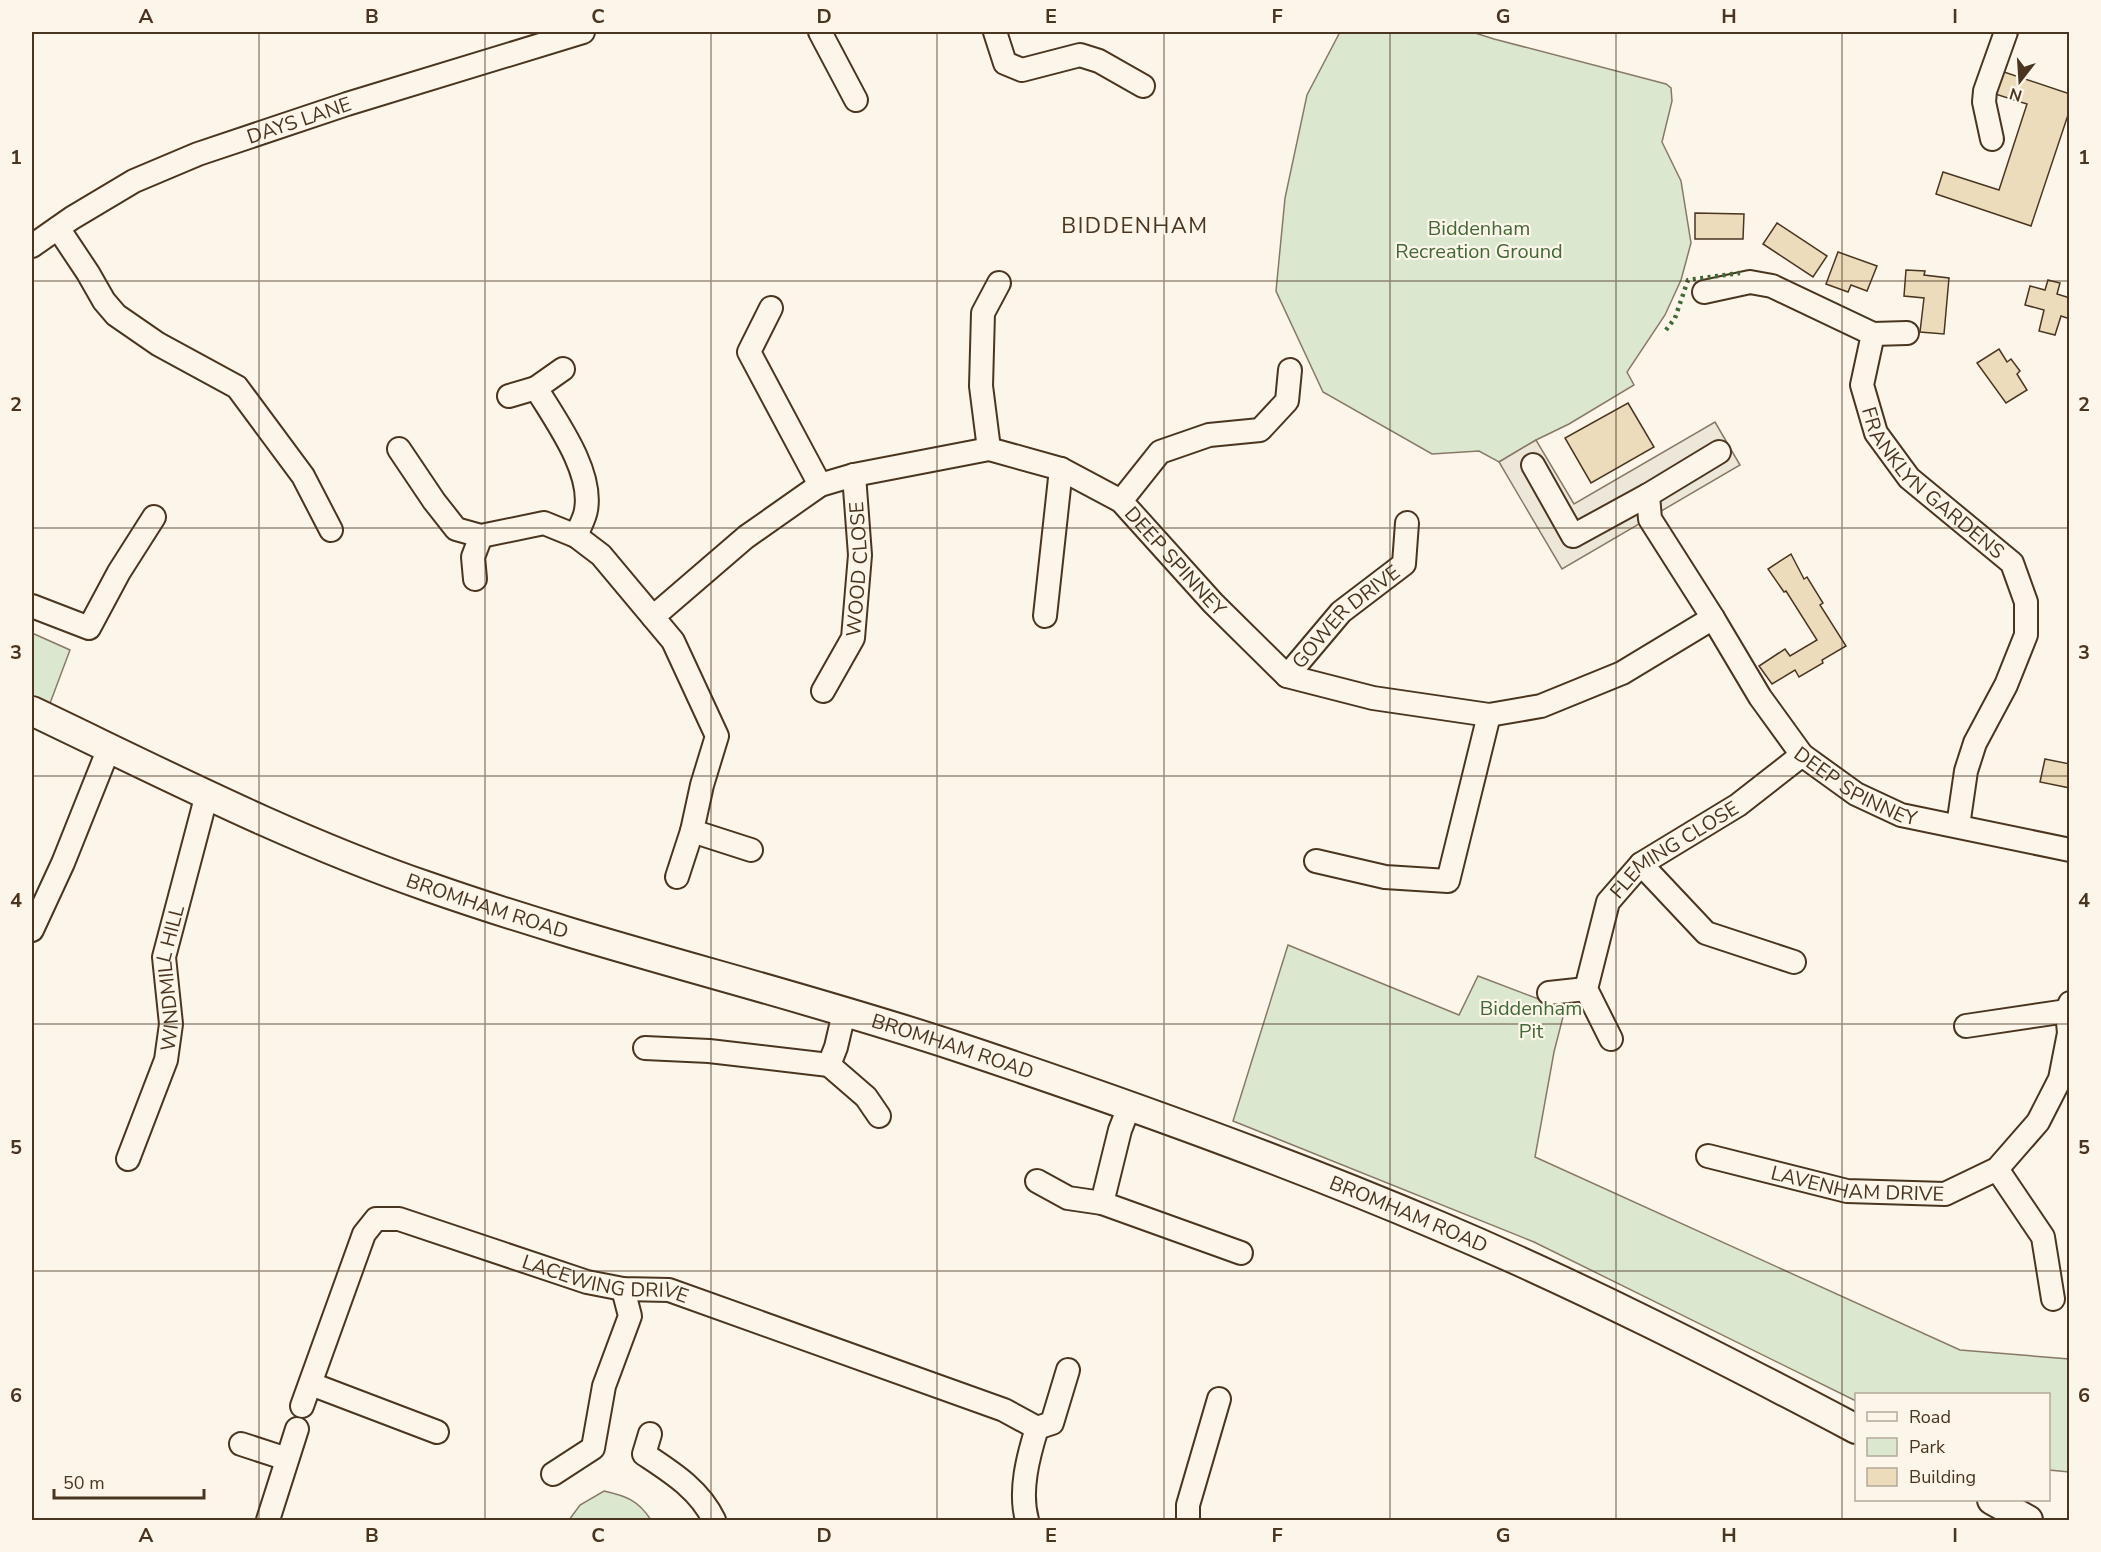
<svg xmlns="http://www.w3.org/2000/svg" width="2101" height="1552" viewBox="0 0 2101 1552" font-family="'Nunito Sans',sans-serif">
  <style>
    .green { fill: #dce7d0; stroke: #887966; stroke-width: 1.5 }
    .parking { fill: #ede7d9; stroke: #887966; stroke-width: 1.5 }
    .building { fill: #ecdcbc; stroke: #4a3520; stroke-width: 1.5 }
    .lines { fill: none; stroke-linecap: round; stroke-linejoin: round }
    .minor-casing { stroke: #4a3520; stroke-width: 26 }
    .major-casing { stroke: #4a3520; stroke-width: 32 }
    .minor { stroke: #fbf6e9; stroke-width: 22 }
    .major { stroke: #fbf6e9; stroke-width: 28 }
    .hedge { stroke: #436837; stroke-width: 4.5; stroke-dasharray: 3 4.5; stroke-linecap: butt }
    .grid { fill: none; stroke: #4a3520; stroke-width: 1.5; stroke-opacity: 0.55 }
    .labels { text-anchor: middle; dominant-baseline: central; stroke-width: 4.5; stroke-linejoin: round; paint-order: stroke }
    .street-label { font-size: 20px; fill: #4a3520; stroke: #fbf6e9 }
    .park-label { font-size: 20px; fill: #436837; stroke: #fbf6e9 }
    .quarter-label { font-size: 22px; letter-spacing: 1.5px; fill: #4a3520; stroke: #fbf6e9 }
    .neatline { fill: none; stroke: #4a3520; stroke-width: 2 }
    .grid-label { font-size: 20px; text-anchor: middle; font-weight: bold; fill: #4a3520 }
  </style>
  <rect width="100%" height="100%" fill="#fbf6e9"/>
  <path class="green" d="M1340,32H1472L1494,39L1666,84L1671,88L1672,101L1662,142L1681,181L1691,243L1681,280L1665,315L1627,372L1634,385L1569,424L1536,440L1499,462L1479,451L1432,454L1323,392L1276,291L1285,198L1307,95Z
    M32,633L70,650L49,706L32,697Z
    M1288,945L1459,1015L1478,976L1565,1009L1554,1052L1535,1157L1960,1350L2069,1359V1472L2049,1470L2048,1394H1856V1401L1534,1242L1233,1121Z
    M604,1491C626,1496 638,1500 651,1520H569L580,1505Z"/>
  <path class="parking" d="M1715,422L1740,465L1562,569L1499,462L1536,440L1574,504Z"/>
  <path class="building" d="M1992,68L2070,94V109L2031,226L1936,194L1943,172L1999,190L2027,104L1992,93Z
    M1695,213L1744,214L1743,239H1695Z
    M1777,223L1827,256L1813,277L1763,244Z
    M1838,252L1877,266L1867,291L1851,285L1848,292L1826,284Z
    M1906,270L1925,271L1924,275L1949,278L1944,334L1920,332L1924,298L1904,296Z
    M2048,280L2060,283L2057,294L2070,298V319L2061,316L2055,335L2039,331L2044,310L2025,305L2030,286L2045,290Z
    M1999,349L2007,362L2011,359L2020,371L2017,374L2027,390L2006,403L1977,363Z
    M1628,403L1654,447L1591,483L1565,438Z
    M1791,554L1804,579L1807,577L1823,603L1820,605L1846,646L1822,660L1823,663L1799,677L1795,670L1772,684L1759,666L1785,649L1790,656L1817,640L1786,591L1784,592L1768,569Z
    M2045,759L2070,764V788L2040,782Z"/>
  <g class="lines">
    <g class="minor-casing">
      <g id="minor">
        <path d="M820,32L856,100"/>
        <path d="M995,32L1005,63L1022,70L1080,55L1099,61L1143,86"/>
        <path d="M1992,139L1984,102L1985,91L2006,32"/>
        <path d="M58,228L88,273L104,301L116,315L158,344L237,387L303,476L331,530"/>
        <path id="s1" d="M32,246L72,218L134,181L198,154L347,104L583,32"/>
        <path id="s2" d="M1704,292L1750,282L1772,286L1873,334L1862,385L1876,433L1909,478L2012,563L2026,602V635L2006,685L1975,743L1966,771L1958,826"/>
        <path d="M771,308L749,352L820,485"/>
        <path d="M1873,334L1907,333"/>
        <path d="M563,369L536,388C556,421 593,471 586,510C585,518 579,528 576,536"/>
        <path d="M509,396L536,388"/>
        <path d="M399,449L434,501L456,529L481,536L544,523L576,536L601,555L673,641L717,736L702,785L692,831L751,850"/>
        <path d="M989,449L981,386L983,313L999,283"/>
        <path d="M1533,465L1573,536L1648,495"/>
        <path d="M1121,501L1160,452L1209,435L1260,430L1287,401L1290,370"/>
        <path d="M475,579L473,557L481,536"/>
        <path d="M32,606L89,628L119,572L154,517"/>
        <path d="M1045,616L1061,469"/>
        <path id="s3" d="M653,617L746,537L820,485L854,475L989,449L1061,469L1121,501L1213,603L1287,676L1373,698L1489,715L1541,706L1622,673L1713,618L1760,697L1802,755L1856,794L1901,815L2070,850"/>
        <path d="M1713,618L1650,519L1648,495L1719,452"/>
        <path id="s4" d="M1287,676L1341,612L1404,564L1407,523"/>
        <path id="s5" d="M823,691L853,638L860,555L854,475"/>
        <path d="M1316,861L1385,877L1448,881L1489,715"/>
        <path d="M1641,864L1706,933L1794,962"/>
        <path d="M677,877L692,831"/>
        <path d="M32,930L63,863L109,748"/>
        <path d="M1549,993L1586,989"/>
        <path d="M1966,1026L2067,1011"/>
        <path id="s6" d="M1611,1039L1586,989L1608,902L1641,864L1738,805L1802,755"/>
        <path d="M645,1048L709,1051L829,1065L836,1047L844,1013"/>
        <path d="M829,1065L866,1097L879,1116"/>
        <path d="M1129,1107L1120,1130L1102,1203L1241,1253"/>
        <path id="s7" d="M1708,1156L1847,1191L1945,1194L1997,1169L2038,1122L2060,1079L2069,1033L2067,1011L2070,1003"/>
        <path id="s8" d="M128,1159L166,1060L171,1024L164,957L207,794"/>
        <path d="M1997,1169L2043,1237L2053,1299"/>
        <path d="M1037,1181L1068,1198L1102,1203"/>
        <path d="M311,1384L437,1432"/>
        <path id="s9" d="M302,1406L364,1234L376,1219H399L587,1282L623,1289L669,1290L1004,1410L1037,1428"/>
        <path d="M1037,1428L1052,1423L1068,1370"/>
        <path d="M650,1434L644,1454C671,1472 699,1489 714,1520"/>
        <path d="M241,1444L287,1459"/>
        <path d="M553,1474L593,1448L604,1386L630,1316L623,1289"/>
        <path d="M268,1520L297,1429"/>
        <path d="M1027,1520C1019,1491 1028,1457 1037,1428"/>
        <path d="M1188,1520V1505L1219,1399"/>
      </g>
    </g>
    <g class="major-casing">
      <g id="major">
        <path id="s10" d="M32,711C162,773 292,840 429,887C603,948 783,989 958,1047C1120,1101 1282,1159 1439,1226C1581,1286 1720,1357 1856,1429"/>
        <path d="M1992,1500L2028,1520"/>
      </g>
    </g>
    <use href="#minor" class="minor"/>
    <use href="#major" class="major"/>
    <path class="hedge" d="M1666,330L1675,318L1688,280L1740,273"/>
  </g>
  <path class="grid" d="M259,32V1520M485,32V1520M711,32V1520M937,32V1520M1164,32V1520M1390,32V1520M1616,32V1520M1842,32V1520M32,281H2070M32,528H2070M32,776H2070M32,1024H2070M32,1271H2070"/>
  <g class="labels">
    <g class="street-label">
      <text stroke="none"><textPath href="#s1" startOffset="297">DAYS LANE</textPath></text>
      <text stroke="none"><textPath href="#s2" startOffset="358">FRANKLYN GARDENS</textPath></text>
      <text stroke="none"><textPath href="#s3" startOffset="610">DEEP SPINNEY</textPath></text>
      <text stroke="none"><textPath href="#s5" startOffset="130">WOOD CLOSE</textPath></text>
      <text stroke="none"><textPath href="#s4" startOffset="84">GOWER DRIVE</textPath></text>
      <text stroke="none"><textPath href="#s3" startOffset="1449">DEEP SPINNEY</textPath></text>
      <text stroke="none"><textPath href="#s6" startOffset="231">FLEMING CLOSE</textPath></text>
      <text stroke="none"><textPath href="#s10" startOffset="496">BROMHAM ROAD</textPath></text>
      <text stroke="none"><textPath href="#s8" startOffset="189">WINDMILL HILL</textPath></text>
      <text stroke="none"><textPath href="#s10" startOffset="982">BROMHAM ROAD</textPath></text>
      <text stroke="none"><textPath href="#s7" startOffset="153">LAVENHAM DRIVE</textPath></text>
      <text stroke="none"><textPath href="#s10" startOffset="1468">BROMHAM ROAD</textPath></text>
      <text stroke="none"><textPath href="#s9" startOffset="441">LACEWING DRIVE</textPath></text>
    </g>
    <g class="park-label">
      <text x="1479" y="228">Biddenham<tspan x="1479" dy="23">Recreation Ground</tspan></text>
      <text x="1531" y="1008">Biddenham<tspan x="1531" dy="23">Pit</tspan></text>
    </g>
    <g class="quarter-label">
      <text x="1135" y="226">BIDDENHAM</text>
    </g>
  </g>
  <rect width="2101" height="1552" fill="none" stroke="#fbf6e9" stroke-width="66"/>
  <rect x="1855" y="1393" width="195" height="108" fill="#fbf6e9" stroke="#b4a999" stroke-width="1.5"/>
  <rect x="1867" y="1412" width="30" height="9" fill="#fbf6e9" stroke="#b4a999" stroke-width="1.5"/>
  <text x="1909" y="1423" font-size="18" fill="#4a3520">Road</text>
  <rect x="1867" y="1438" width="30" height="18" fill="#dce7d0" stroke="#b4a999" stroke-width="1.5"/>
  <text x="1909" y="1453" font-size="18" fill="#4a3520">Park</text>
  <rect x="1867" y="1468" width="30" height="18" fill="#ecdcbc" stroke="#b4a999" stroke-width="1.5"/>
  <text x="1909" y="1483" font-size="18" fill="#4a3520">Building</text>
  <g transform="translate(2020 81) rotate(197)" stroke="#fbf6e9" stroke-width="4.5" paint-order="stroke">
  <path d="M0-4.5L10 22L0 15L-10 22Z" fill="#4a3520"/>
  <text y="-9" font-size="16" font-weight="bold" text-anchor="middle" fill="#4a3520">N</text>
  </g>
  <path d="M54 1489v9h150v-9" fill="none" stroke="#4a3520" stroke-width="3"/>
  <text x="63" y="1489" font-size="18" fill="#4a3520" stroke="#fbf6e9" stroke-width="4.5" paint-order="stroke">50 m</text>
  <rect x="33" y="33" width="2035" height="1486" class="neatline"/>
  <g class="grid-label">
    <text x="146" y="23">A</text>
    <text x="372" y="23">B</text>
    <text x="598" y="23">C</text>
    <text x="824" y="23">D</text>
    <text x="1051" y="23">E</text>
    <text x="1277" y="23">F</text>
    <text x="1503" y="23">G</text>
    <text x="1729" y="23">H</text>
    <text x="1955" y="23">I</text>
    <text x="16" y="164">1</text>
    <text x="2084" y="164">1</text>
    <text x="16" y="411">2</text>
    <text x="2084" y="411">2</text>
    <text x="16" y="659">3</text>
    <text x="2084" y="659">3</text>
    <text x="16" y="907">4</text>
    <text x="2084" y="907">4</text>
    <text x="16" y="1154">5</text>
    <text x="2084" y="1154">5</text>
    <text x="16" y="1402">6</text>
    <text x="2084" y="1402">6</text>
    <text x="146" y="1542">A</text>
    <text x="372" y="1542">B</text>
    <text x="598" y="1542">C</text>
    <text x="824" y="1542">D</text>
    <text x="1051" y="1542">E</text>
    <text x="1277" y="1542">F</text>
    <text x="1503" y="1542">G</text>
    <text x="1729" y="1542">H</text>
    <text x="1955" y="1542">I</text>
  </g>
</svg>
